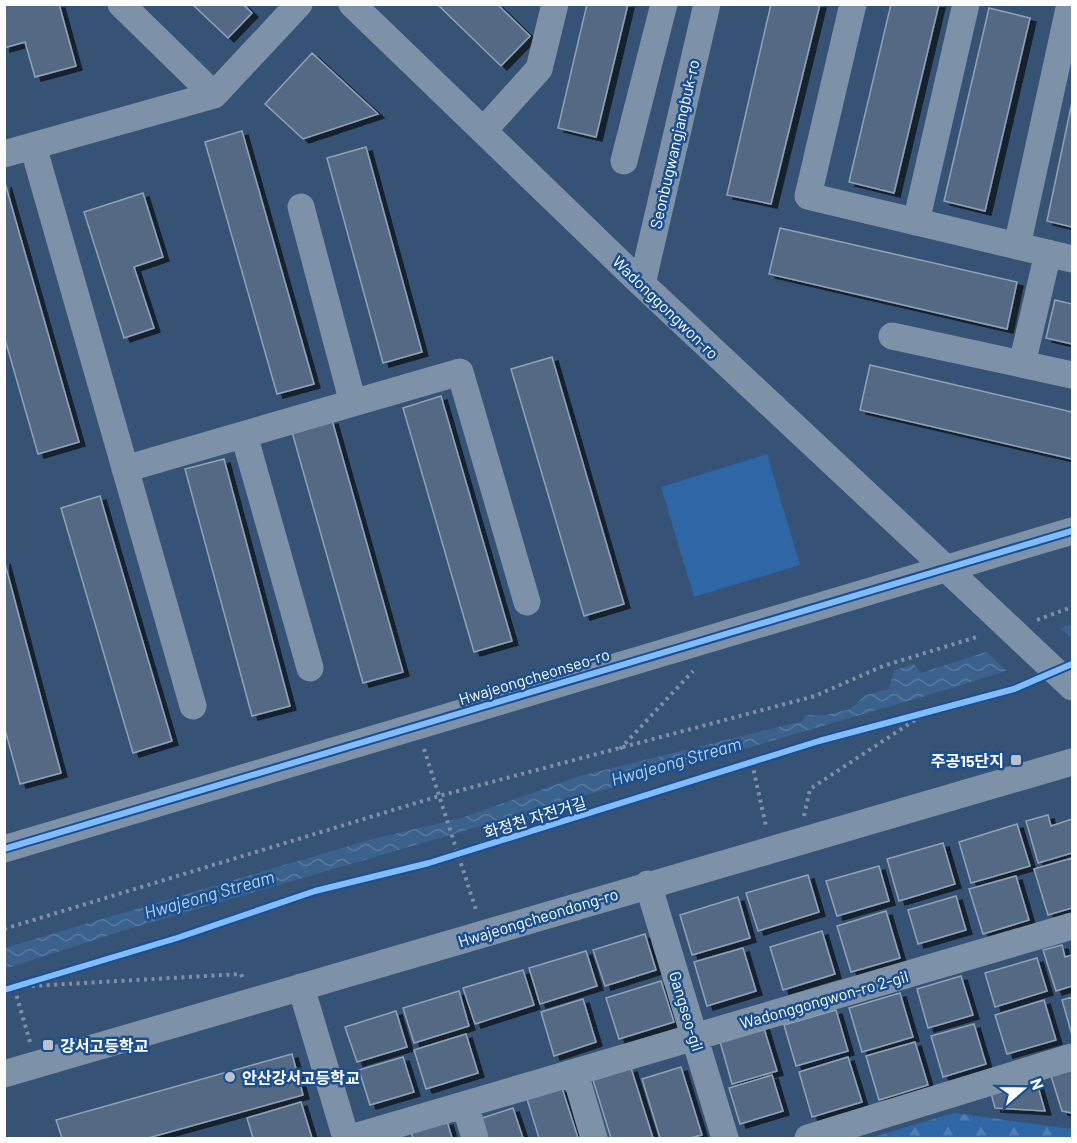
<svg xmlns="http://www.w3.org/2000/svg" width="1077" height="1143" viewBox="0 0 1077 1143" font-family="Barlow,'Noto Sans KR',sans-serif">
  <style>
    .grass { fill: #2f66a5 }
    .forest { fill: url(#forest-firs) }
    .water { fill: url(#water-waves) }
    .pier { fill: #365274 }
    .building { fill: #526984; stroke: #92a2b6; stroke-width: 1.5; filter: url(#shadow) }
    .lines { fill: none; stroke-linecap: round; stroke-linejoin: round }
    .path { stroke: #7d92a8; stroke-width: 4; stroke-dasharray: 3 4.5; stroke-linecap: butt }
    .minor { stroke: #7d92a8; stroke-width: 27 }
    .minor-bridge { stroke: #7d92a8; stroke-width: 27 }
    .cycleway-casing { stroke: #1b4f8f; stroke-width: 10 }
    .cycleway { stroke: #80bcff; stroke-width: 6 }
    .poi-dot { fill: #b9c2ce; stroke: #1b4f8f; stroke-width: 2 }
    .labels { text-anchor: middle; dominant-baseline: central; stroke-width: 5; stroke-linejoin: round; paint-order: stroke }
    .street-label { font-size: 16px; fill: #fff; stroke: #1b4f8f }
    .poi-label { font-size: 16px; font-weight: bold; fill: #fff; stroke: #1b4f8f; text-anchor: start }
    .water-label { font-size: 18px; font-style: italic; fill: #b5d3f5; stroke: #1b4f8f }
  </style>
  <defs>
    <pattern id="forest-firs" width="22" height="20" patternUnits="userSpaceOnUse" patternTransform="scale(1.5)"><rect width="22" height="20" fill="#2f66a5"/><path d="M5 1l3.5 6h-7zM16 11l3.5 6h-7z" fill="#4e7db2"/></pattern>
    <pattern id="water-waves" width="16" height="10" patternUnits="userSpaceOnUse" patternTransform="scale(1.5)"><rect width="16" height="10" fill="#3b618d"/><path d="M0 5q4-4 8 0t8 0" fill="none" stroke="#58799e"/></pattern>
    <filter id="shadow"><feDropShadow dx="6" dy="4" stdDeviation="0" flood-color="#0009"/></filter>
  </defs>
  <rect width="100%" height="100%" fill="#365274"/>
  <path class="grass" d="M767,454L800,565L694,597L661,487Z"/>
  <path class="forest" d="M954,1113L1072,1129V1138H870Z"/>
  <path class="water" d="M1072,624V650L949,689L122,931L5,969L4,948L376,838L458,819L580,776L803,721L805,715H826L850,709L866,695L889,689L894,670L914,664L921,673Z"/>
  <path class="pier" d="M1058,625L1072,639V653L1009,673L984,649Z"/>
  <path class="building" d="M4,4H59L76,66L35,77L25,42L4,48Z
    M192,4H243L252,13L228,38Z
    M437,4H497L530,36L501,66Z
    M587,4H628L596,137L558,128Z
    M771,4H820L771,204L727,195Z
    M891,4H939L894,193L849,182Z
    M989,8L1030,18L985,211L944,201Z
    M312,53L378,114L303,139L265,104Z
    M1072,102V227L1047,221Z
    M242,131L314,384L277,394L205,142Z
    M366,147L422,352L383,363L327,158Z
    M5,183L79,442L38,454L4,336Z
    M143,193L163,257L134,267L154,328L124,338L84,212Z
    M780,228L1017,282L1007,329L769,274Z
    M1055,300L1072,304V344L1046,338Z
    M552,357L624,604L584,616L511,369Z
    M870,365L1072,412V459L860,410Z
    M441,396L512,641L474,652L403,408Z
    M332,420L403,672L363,683L292,432Z
    M224,459L290,706L252,716L185,469Z
    M100,496L172,741L133,753L61,508Z
    M4,560L61,773L20,784L4,726Z
    M1048,815L1051,826L1072,819V853L1038,863L1026,821Z
    M1017,824L1030,866L971,883L959,842Z
    M943,843L955,884L899,901L887,859Z
    M1072,858V908L1048,915L1034,869Z
    M879,866L889,901L837,916L826,881Z
    M808,875L819,912L758,931L746,893Z
    M1016,876L1029,920L983,934L969,889Z
    M956,896L966,930L918,944L908,910Z
    M738,897L750,938L692,955L680,915Z
    M886,911L900,958L851,972L837,926Z
    M822,931L835,974L783,990L770,947Z
    M645,934L656,970L605,986L593,950Z
    M1062,945L1065,957L1072,955V986L1056,991L1043,950Z
    M743,948L756,991L707,1006L694,962Z
    M586,951L597,986L540,1004L529,968Z
    M1037,958L1047,991L995,1007L985,973Z
    M523,970L534,1005L475,1024L463,988Z
    M961,976L973,1015L928,1028L917,989Z
    M661,981L674,1022L619,1039L606,998Z
    M459,991L469,1026L414,1043L403,1008Z
    M900,993L913,1037L862,1052L849,1008Z
    M1072,997V1035L1062,1000Z
    M583,999L596,1042L554,1056L541,1012Z
    M1044,1000L1056,1040L1007,1054L995,1015Z
    M836,1010L848,1051L796,1066L784,1025Z
    M396,1011L407,1047L357,1062L345,1027Z
    M974,1024L986,1064L943,1077L931,1036Z
    M763,1025L777,1071L732,1084L719,1038Z
    M466,1034L478,1073L426,1089L414,1050Z
    M915,1042L928,1085L879,1100L866,1056Z
    M292,1054L303,1095L148,1138H62L56,1120Z
    M403,1057L414,1092L370,1105L359,1070Z
    M848,1057L862,1102L812,1117L799,1072Z
    M681,1067L702,1135L690,1138H660L642,1079Z
    M631,1068L653,1138H611L593,1080Z
    M1072,1070V1113L1062,1111L1051,1076Z
    M772,1075L783,1111L740,1124L729,1088Z
    M1036,1080L1045,1111L995,1108L991,1093Z
    M562,1088L578,1138H539L527,1099Z
    M301,1102L312,1138H253L247,1118Z
    M513,1108L523,1138H485L479,1119Z
    M447,1121L452,1138H413L411,1132Z"/>
  <g class="lines">
    <path class="path" d="M1037,620L1072,607
      M424,749L476,910
      M620,749L693,671
      M752,763L766,826
      M804,816L810,789L927,712
      M4,929L439,796L815,696L883,666L980,636
      M30,1042L14,987L241,974L243,979"/>
    <path class="minor" d="M121,4L214,95
      M352,4L642,284L984,604
      M853,4L808,196L1072,259
      M484,130L539,69L555,4
      M33,146L193,706
      M4,154L214,95L299,4
      M624,161L664,4
      M301,207L353,403
      M916,222L966,4
      M1017,246L1070,4
      M642,284L707,4
      M892,336L1072,375
      M1022,364L1048,253
      M244,435L310,668
      M125,469L460,372L527,602
      M4,849L1072,531
      M648,884L725,1138
      M301,987L346,1138
      M575,1073L594,1138
      M4,1074L1072,762
      M465,1105L475,1138
      M351,1138L1072,926
      M808,1138L1072,1057"/>
    <path class="minor-bridge" d="M984,604L1072,687"/>
    <g class="cycleway-casing">
      <path id="cycleway" d="M4,849L1072,531
        M4,990L177,938L315,891L429,863L819,741L1014,689L1072,664"/>
    </g>
    <use href="#cycleway" class="cycleway"/>
  </g>
  <g class="poi-dot">
    <rect x="1010" y="754" width="12" height="12" rx="3"/>
    <rect x="42" y="1039" width="12" height="12" rx="3"/>
    <circle cx="230" cy="1077" r="6"/>
  </g>
  <g class="labels">
    <g class="street-label">
      <text transform="translate(674 144) rotate(-77)">Seonbugwangjangbuk-ro</text>
      <text transform="translate(666 307) rotate(44)">Wadonggongwon-ro</text>
      <text transform="translate(534 676) rotate(-17)">Hwajeongcheonseo-ro</text>
      <text transform="translate(535 817) rotate(-17)">화정천 자전거길</text>
      <text transform="translate(538 917) rotate(-17)">Hwajeongcheondong-ro</text>
      <text transform="translate(824 999) rotate(-16)">Wadonggongwon-ro 2-gil</text>
      <text transform="translate(687 1011) rotate(73)">Gangseo-gil</text>
    </g>
    <g class="poi-label">
      <text x="1004" y="760" text-anchor="end">주공15단지</text>
      <text x="60" y="1045">강서고등학교</text>
      <text x="242" y="1077">안산강서고등학교</text>
    </g>
    <g class="water-label">
      <text transform="translate(676 761) rotate(-16)">Hwajeong Stream</text>
      <text transform="translate(209 894) rotate(-16)">Hwajeong Stream</text>
    </g>
  </g>
  <rect width="1077" height="1143" fill="none" stroke="#ffffff" stroke-width="12"/>
  <g transform="translate(1023 1089) rotate(70)" stroke="#1b4f8f" stroke-width="4.5" paint-order="stroke">
  <path d="M0-4.5L10 22L0 15L-10 22Z" fill="#ffffff"/>
  <text y="-9" font-size="16" font-weight="bold" text-anchor="middle" fill="#ffffff">N</text>
  </g>
</svg>
